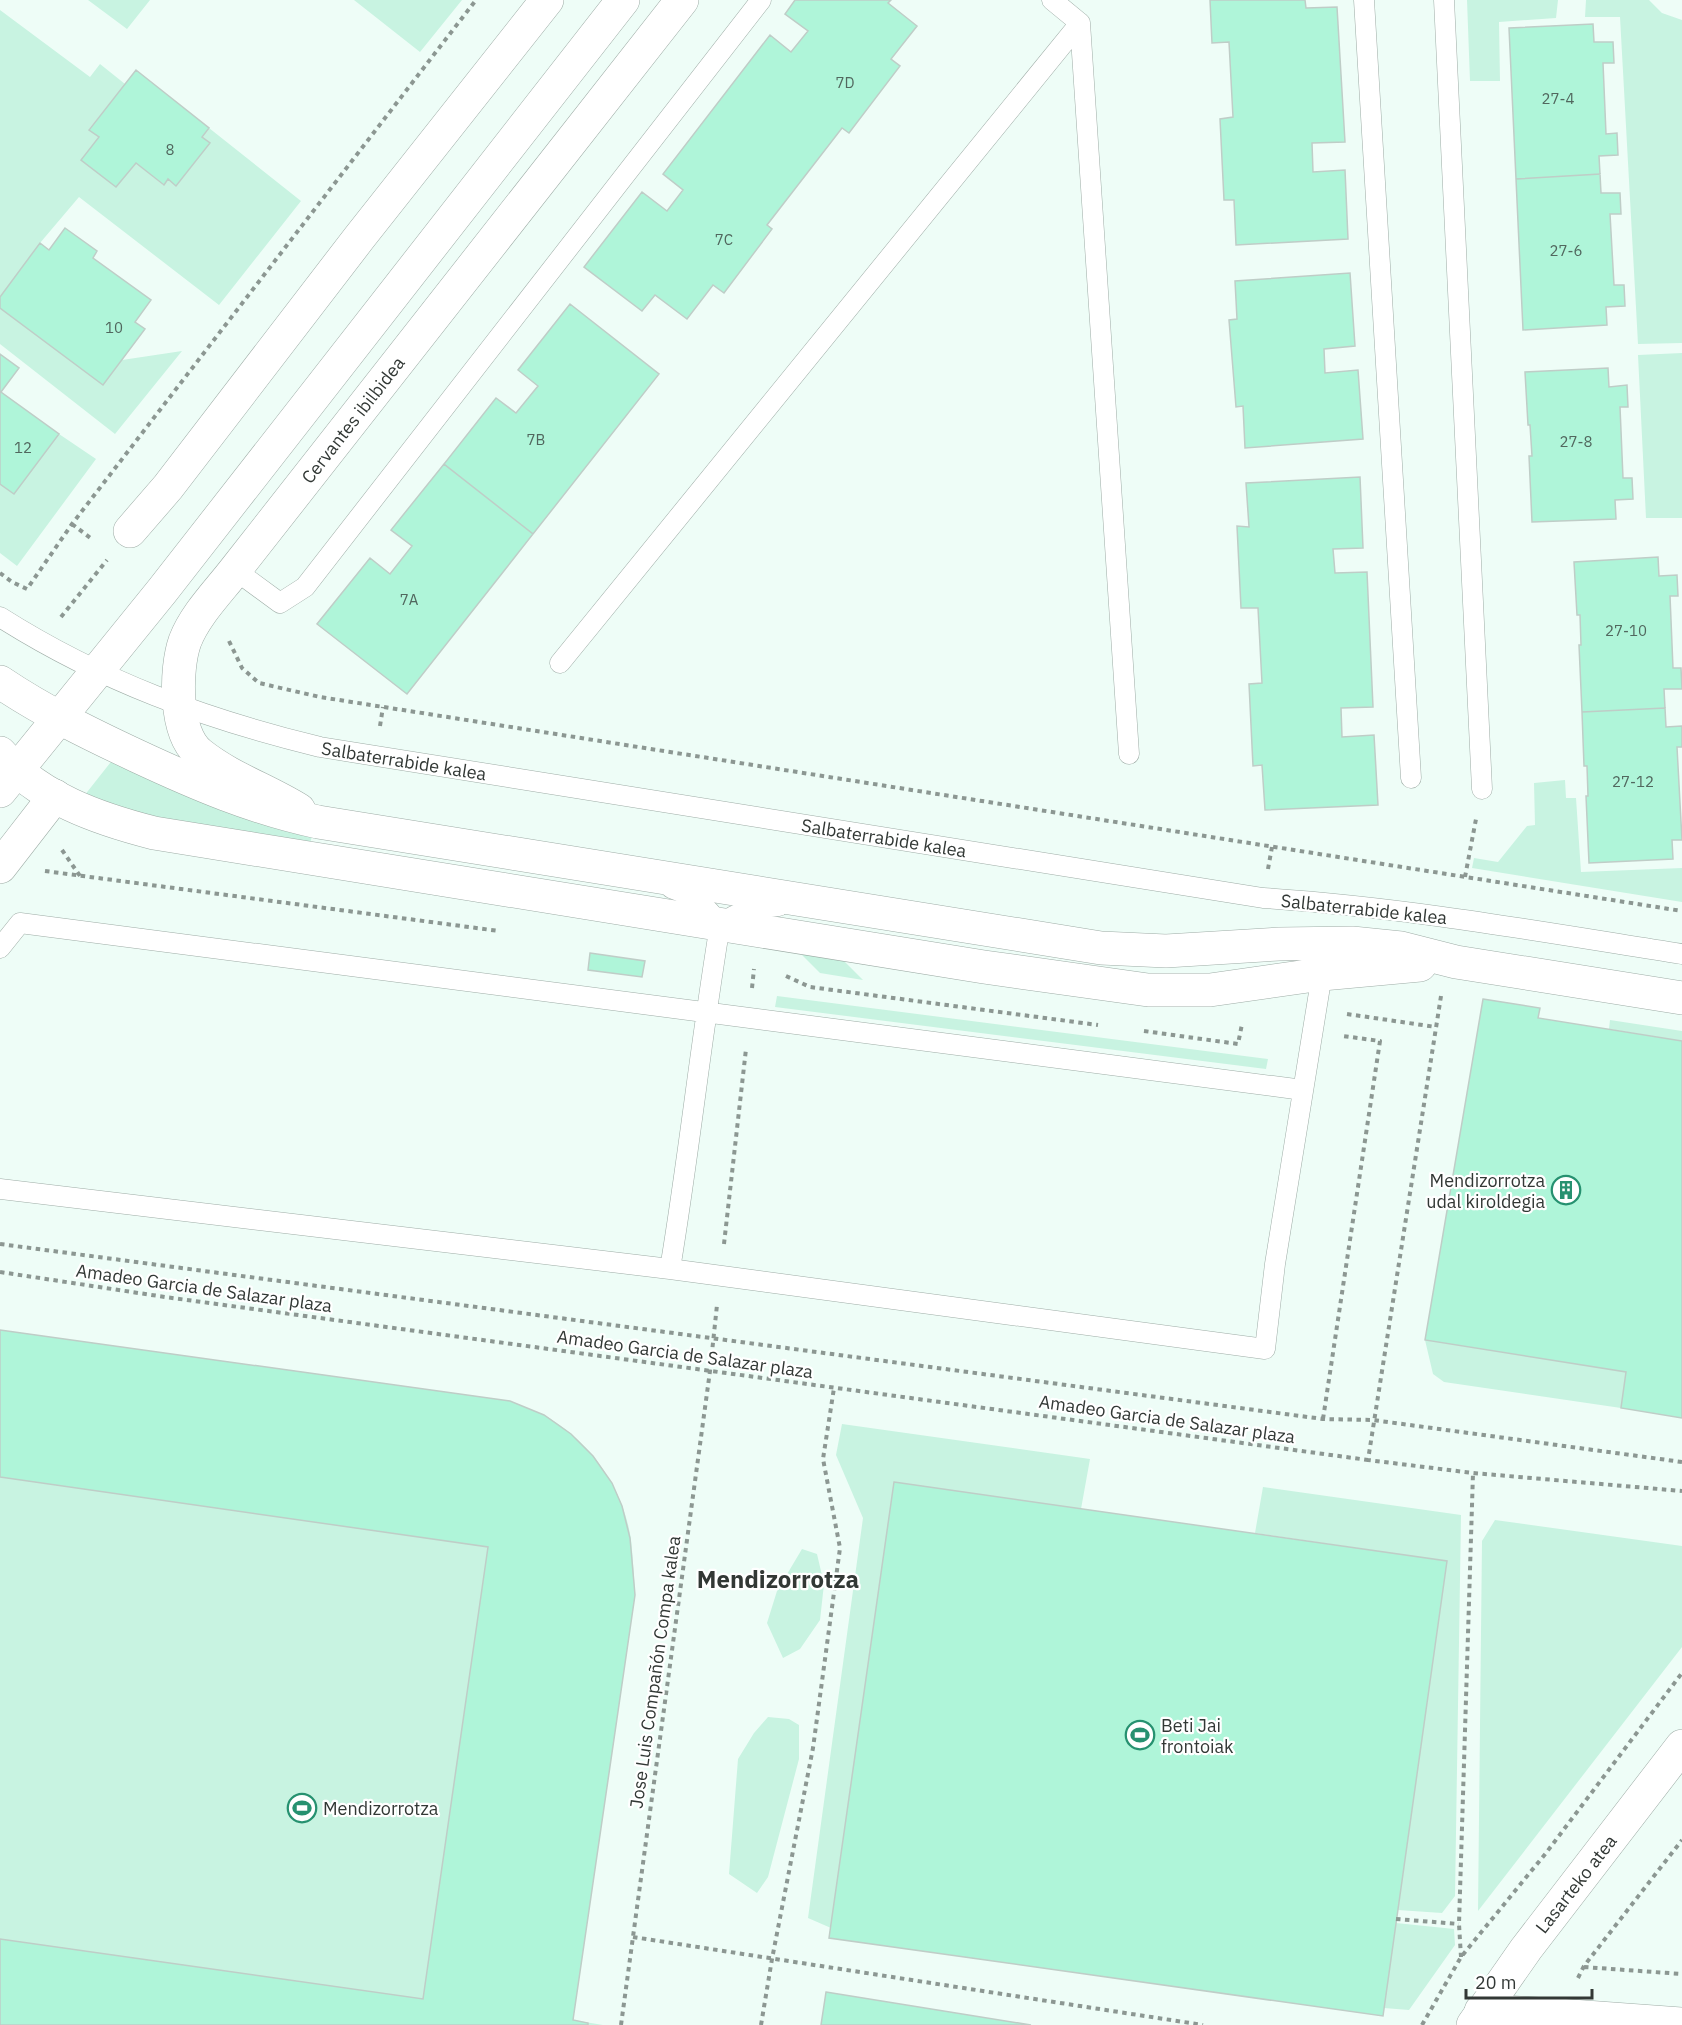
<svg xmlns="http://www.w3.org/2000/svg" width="1682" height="2025" viewBox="0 0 1682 2025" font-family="'IBM Plex Sans',sans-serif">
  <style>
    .green { fill: #c8f3e1 }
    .building { fill: #aff5d9; stroke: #bfcdc7; stroke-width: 1.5 }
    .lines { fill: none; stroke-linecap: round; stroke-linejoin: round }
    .lane-casing { stroke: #9eaca6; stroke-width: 21 }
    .street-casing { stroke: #9eaca6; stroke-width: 34 }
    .secondary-casing { stroke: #9eaca6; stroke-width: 34 }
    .path { stroke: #8c9792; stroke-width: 4; stroke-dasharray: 4.5 4.5; stroke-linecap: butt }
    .lane { stroke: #fff; stroke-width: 20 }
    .street { stroke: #fff; stroke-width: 33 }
    .secondary { stroke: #fff; stroke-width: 33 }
    .labels { text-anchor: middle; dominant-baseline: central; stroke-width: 4.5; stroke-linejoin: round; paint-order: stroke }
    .number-label { font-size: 15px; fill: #51675e }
    .street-label { font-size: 18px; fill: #323835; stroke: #fff }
    .poi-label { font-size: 18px; fill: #323835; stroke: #fff; text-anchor: start }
    .district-label { font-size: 24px; font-weight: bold; fill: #323835; stroke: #fff }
  </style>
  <rect width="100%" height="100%" fill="#eefdf7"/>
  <path class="green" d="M88,0H150L127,29Z
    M354,0H462L420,52Z
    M1467,0H1558L1556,18L1499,22L1500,81H1470Z
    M1586,0H1649L1662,13L1682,20V343L1638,344L1620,17H1585Z
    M0,10L90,77L100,64L125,84L89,129L99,137L116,187L136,163L163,185L168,179L177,185L210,143L202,137L209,128L301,201L219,305L79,197L40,243L0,297Z
    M0,308L103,385L122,360L182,351L115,434L0,344Z
    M1682,353V518H1646L1638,355Z
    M59,434L96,459L17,566L0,553V484L14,494Z
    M114,758L312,836L310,844L164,823L84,796Z
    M1565,780L1566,798H1576L1581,872L1682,868V902L1472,868L1474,858L1498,862L1527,826L1535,825L1534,783Z
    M796,949L839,956L863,980L820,973Z
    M777,996L1260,1058L1268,1059L1266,1069L775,1007Z
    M1610,1020L1682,1031V1041L1609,1029Z
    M0,1330L510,1401C521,1406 533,1410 544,1415C589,1440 624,1488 631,1540C633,1558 634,1577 635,1595L573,2020L603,2025H0Z
    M1425,1340L1626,1372L1621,1408L1444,1382L1433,1374Z
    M842,1424L1090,1459L1081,1509L894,1483L831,1928L808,1918L863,1518L836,1455Z
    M1263,1487L1461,1515L1455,1896L1442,1913L1398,1910L1447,1561L1255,1533Z
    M1495,1520L1682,1546V1647L1478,1911L1482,1541Z
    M802,1549L817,1554L824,1584L820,1620L800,1649L783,1658L767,1623L777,1591Z
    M768,1717L789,1719L799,1725V1759L768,1877L757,1893L729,1874L738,1759L754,1733Z
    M1396,1923L1454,1929L1455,1945L1409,2010L1384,2008Z"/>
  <path class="building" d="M795,0H891L888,3L917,26L891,59L900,66L849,133L842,128L767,225L772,229L724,293L713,285L687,319L655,295L642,311L584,267L642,192L667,211L683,190L663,174L770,35L791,52L808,31L785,14Z
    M1210,0H1305L1306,8L1337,7L1345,142L1312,143L1313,172L1345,170L1348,239L1236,245L1234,200H1224L1220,119L1233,117L1229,42L1212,43Z
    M1593,24L1594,42H1613L1614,63H1603L1606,134L1617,133L1618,155L1599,156L1600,174L1516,179L1509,28Z
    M136,70L209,128L202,137L210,143L176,186L168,179L164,185L136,163L116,187L81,160L99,137L89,130Z
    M1600,174L1601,193H1620L1621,214H1610L1614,285H1624L1625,306L1606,307L1607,325L1523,330L1516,179Z
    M65,228L97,251L93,258L151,300L135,322L145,329L103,385L0,308V297L40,243L49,250Z
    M1350,273L1355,346L1324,349L1325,373L1358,370L1363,439L1245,448L1243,406L1236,407L1229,320L1237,319L1235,281Z
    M570,304L659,374L533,534L444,464L496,398L516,413L538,386L518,370Z
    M0,354L19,368L1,392L59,434L14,494L0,484Z
    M1608,368L1609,387L1627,385L1628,407H1620L1623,478H1632L1633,499L1615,500L1616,519L1532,522L1529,456H1532L1530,425H1528L1525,372Z
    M444,464L533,534L407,694L317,624L370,558L390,574L412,546L391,530Z
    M1360,477L1363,548L1333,549L1335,573L1367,572L1373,707L1341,708L1342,737L1374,735L1378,805L1265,810L1262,765L1253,766L1249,684L1262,683L1258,608H1241L1237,526L1249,527L1246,483Z
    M1658,557L1659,576L1677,575L1678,596H1670L1673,668H1681L1682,689H1664L1665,708L1582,712L1579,645H1581L1580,615H1577L1574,562Z
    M1665,708L1666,727L1682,726V747H1677L1682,840H1672L1673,859L1589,863L1586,796H1588L1587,766H1584L1582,712Z
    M590,953L645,961L642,977L588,970Z
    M1483,999L1540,1008L1538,1018L1682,1041V1418L1621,1408L1626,1372L1425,1340Z
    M0,1330L510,1401L544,1415L571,1434L593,1456L612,1483L622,1506L630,1538L635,1595L573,2020L588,2023V2025H0V1939L423,1999L488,1547L0,1477Z
    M894,1482L1447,1561L1383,2016L829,1938Z
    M826,1992L1031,2025H821Z"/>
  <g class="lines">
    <g class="lane-casing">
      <path id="lane" d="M1052,0L1080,23L1129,754
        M1364,0L1411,778
        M1444,0L1482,789
        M235,570L280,603L305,587L761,0
        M0,617C101,681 205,719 320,747L1263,898C1404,907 1543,932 1682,954
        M560,663L1080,23
        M671,888C694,896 706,905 720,925
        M0,948L20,923L1303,1090
        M0,1189L670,1269L1265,1349L1275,1264L1322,974
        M670,1269C689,1155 701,1039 720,925C740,909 754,908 779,906"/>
    </g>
    <g class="street-casing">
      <path id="street" d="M130,531L168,487L359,238L547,0
        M0,791L162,591L623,0
        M299,810C267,790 230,778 200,754C174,734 175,669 185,641C195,615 218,592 235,570L682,0
        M0,867L55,796
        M1481,2011L1558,2015L1682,2024"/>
    </g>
    <g class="secondary-casing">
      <path id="secondary" d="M0,682C43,711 90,734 137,756C197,784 253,808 318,822L1101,948L1166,951L1279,944L1352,943L1401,948L1456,962L1682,998
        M0,753C38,798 99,819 154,833L984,967L1148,990H1210L1322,974L1420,965
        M1473,2025L1526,1949L1682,1746"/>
    </g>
    <path class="path" d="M72,524L93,540
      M0,573L12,582L27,589L72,524L476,0
      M61,617L107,560
      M229,641L242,668L259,683L320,697L1682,911
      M380,726L383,707
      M62,850L80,876
      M1268,869L1272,847
      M45,871L499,931
      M1465,877L1476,819
      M786,976L810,987L1098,1025
      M752,988L754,969
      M1441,996L1368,1460L1473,1473L1682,1491
      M1347,1014L1436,1027
      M1144,1031L1238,1044L1242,1024
      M0,1244L1323,1419L1373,1420L1682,1462
      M724,1244L746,1049
      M0,1272L165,1297L1368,1460
      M1323,1419L1380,1041L1343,1036
      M1396,1919L1459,1924
      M633,1937L1203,2025
      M1461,1957L1459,1924L1473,1473
      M1584,1967L1682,1974
      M1578,1978L1584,1966L1682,1840
      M621,2025L710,1371L717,1305
      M761,2025L772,1959L813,1748L840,1548L823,1459L834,1388
      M1422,2025L1461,1957L1546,1853L1682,1673"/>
    <use href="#lane" class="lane"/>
    <use href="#street" class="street"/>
    <use href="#secondary" class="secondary"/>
  </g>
  <defs>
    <g id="building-ring" transform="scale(1.5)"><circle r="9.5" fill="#fff" stroke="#269170" stroke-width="1.5"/><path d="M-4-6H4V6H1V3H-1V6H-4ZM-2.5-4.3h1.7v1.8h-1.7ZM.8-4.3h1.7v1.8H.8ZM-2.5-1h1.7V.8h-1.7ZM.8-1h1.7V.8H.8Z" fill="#269170"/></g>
    <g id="stadium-ring" transform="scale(1.5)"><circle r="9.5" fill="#fff" stroke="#269170" stroke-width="1.5"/><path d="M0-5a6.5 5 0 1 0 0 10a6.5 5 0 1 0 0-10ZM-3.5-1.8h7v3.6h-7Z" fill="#269170"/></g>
  </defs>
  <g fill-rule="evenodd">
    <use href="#building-ring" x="1566" y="1190"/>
    <use href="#stadium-ring" x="1140" y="1735"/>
    <use href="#stadium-ring" x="302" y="1808"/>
  </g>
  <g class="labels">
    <g class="number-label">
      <text x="845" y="82">7D</text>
      <text x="1558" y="98">27-4</text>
      <text x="170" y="149">8</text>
      <text x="724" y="239">7C</text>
      <text x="1566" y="250">27-6</text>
      <text x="114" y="327">10</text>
      <text x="536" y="439">7B</text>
      <text x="1576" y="441">27-8</text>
      <text x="23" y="447">12</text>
      <text x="409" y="599">7A</text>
      <text x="1626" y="630">27-10</text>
      <text x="1633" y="781">27-12</text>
    </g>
    <g class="street-label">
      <text transform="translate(353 420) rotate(-52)">Cervantes ibilbidea</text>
      <text transform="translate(404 761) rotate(9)">Salbaterrabide kalea</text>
      <text transform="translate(884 838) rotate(9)">Salbaterrabide kalea</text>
      <text transform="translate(1364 909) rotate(6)">Salbaterrabide kalea</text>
      <text transform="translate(204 1288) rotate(8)">Amadeo Garcia de Salazar plaza</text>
      <text transform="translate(685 1354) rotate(8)">Amadeo Garcia de Salazar plaza</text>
      <text transform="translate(1167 1419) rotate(8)">Amadeo Garcia de Salazar plaza</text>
      <text transform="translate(655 1672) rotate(-82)">Jose Luis Compañón Compa kalea</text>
      <text transform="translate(1576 1884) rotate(-52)">Lasarteko atea</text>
    </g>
    <g class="poi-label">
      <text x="1545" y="1180" text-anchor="end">Mendizorrotza<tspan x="1545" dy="21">udal kiroldegia</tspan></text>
      <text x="1161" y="1725">Beti Jai<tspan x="1161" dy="21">frontoiak</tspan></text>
      <text x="323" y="1808">Mendizorrotza</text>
    </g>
    <g class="district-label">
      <text x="778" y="1579">Mendizorrotza</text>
    </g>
  </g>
  <path d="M1466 1989v9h126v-9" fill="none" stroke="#323835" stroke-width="3"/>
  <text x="1475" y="1989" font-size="18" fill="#323835" stroke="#ffffff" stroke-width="4.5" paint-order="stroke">20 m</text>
</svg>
